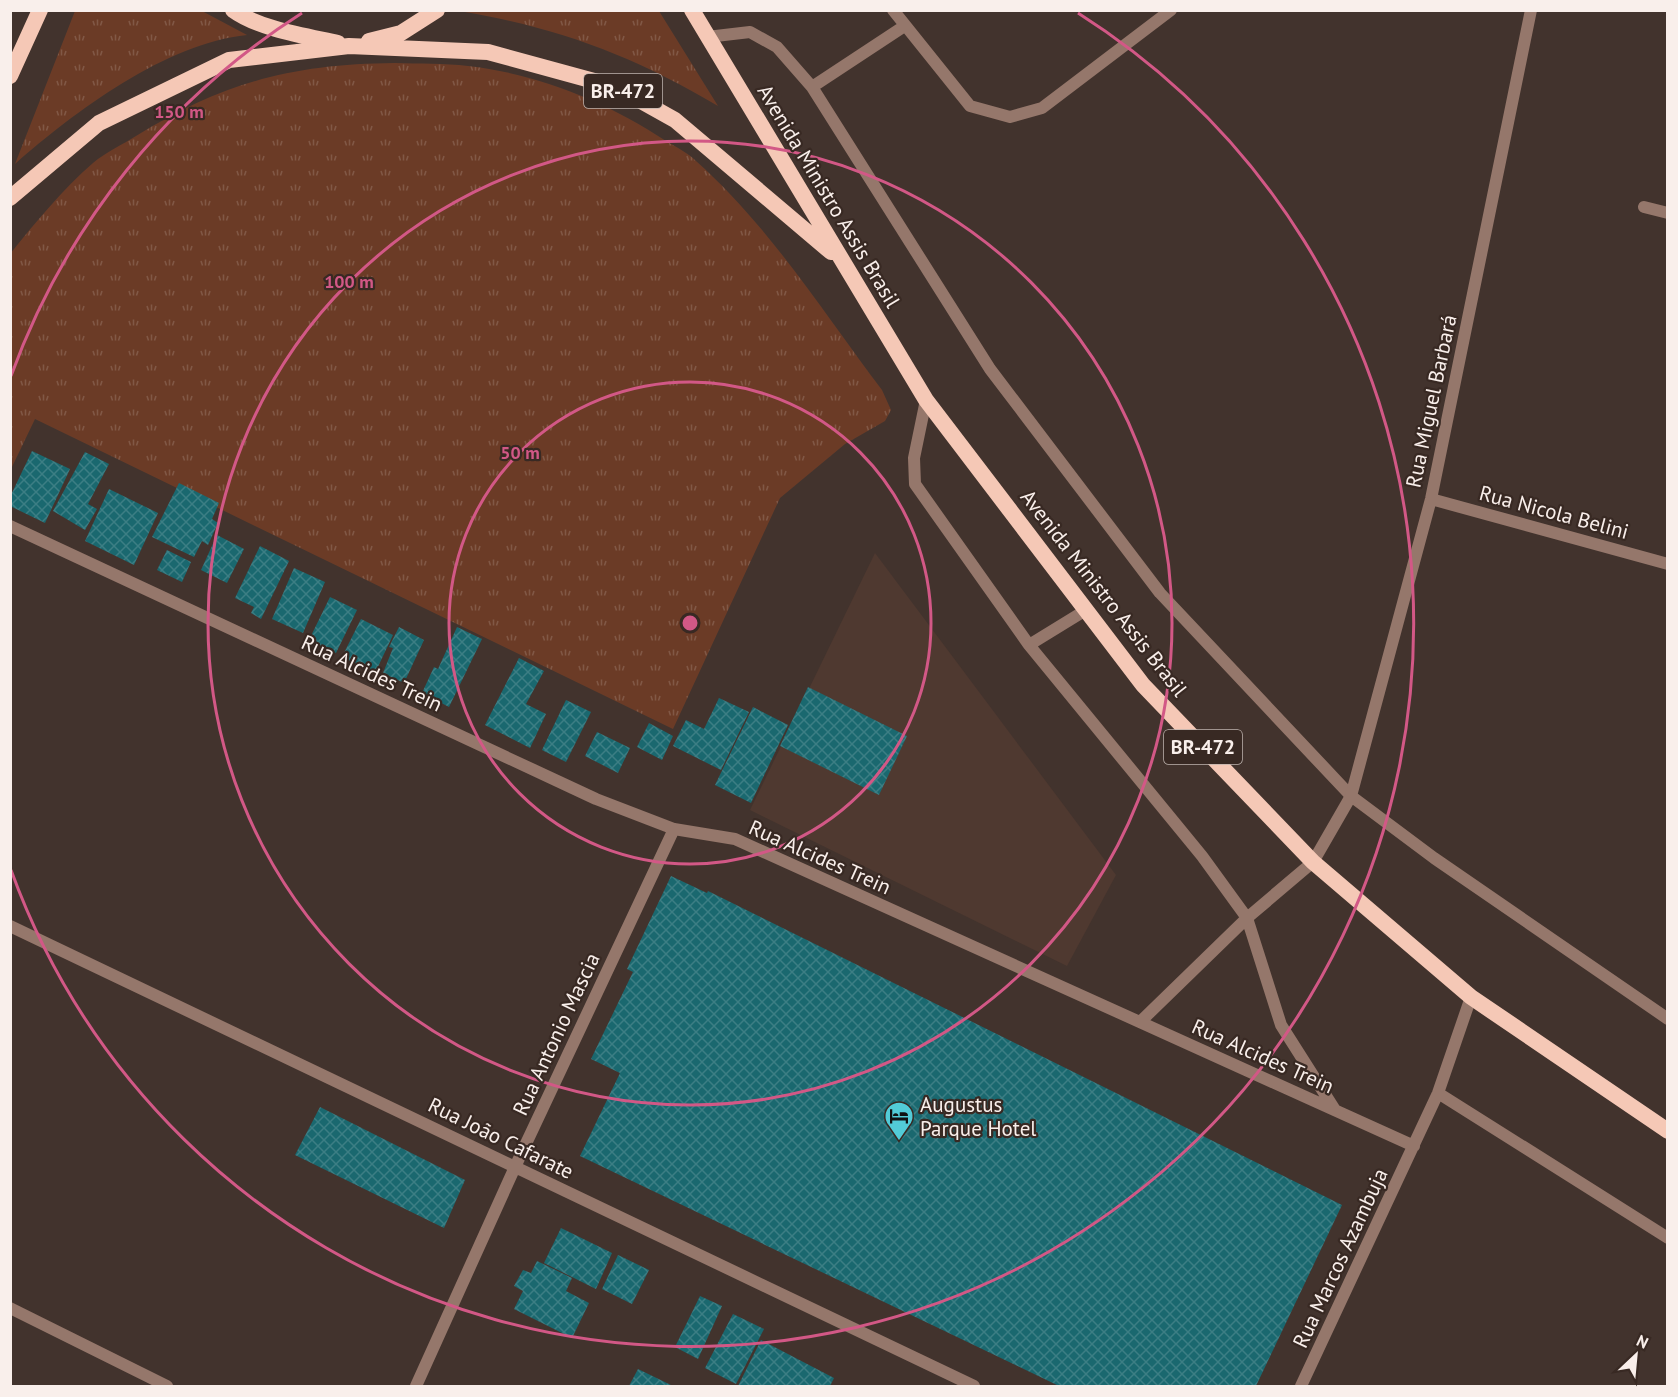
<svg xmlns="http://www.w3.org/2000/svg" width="1678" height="1397" viewBox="0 0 1678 1397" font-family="'PT Sans',sans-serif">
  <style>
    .built { fill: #4f3930 }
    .grass { fill: url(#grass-tufts) }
    .building { fill: url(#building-cross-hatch) }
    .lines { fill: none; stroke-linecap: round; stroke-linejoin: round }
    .service { stroke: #95776b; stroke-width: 12 }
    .minor { stroke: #95776b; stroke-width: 12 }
    .trunk { stroke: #f5c8b6; stroke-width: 16 }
    .ring { fill: none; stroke: #d25886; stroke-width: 3 }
    .labels { text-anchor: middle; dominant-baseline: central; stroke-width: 4.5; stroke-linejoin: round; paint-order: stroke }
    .shield { fill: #382923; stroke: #bfb4af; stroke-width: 1.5 }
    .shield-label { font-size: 20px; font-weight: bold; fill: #f9efeb }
    .street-label { font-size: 21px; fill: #f9efeb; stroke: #382923 }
    .poi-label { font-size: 21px; fill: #f9efeb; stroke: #382923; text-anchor: start }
    .centre { fill: #d25886; stroke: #382923; stroke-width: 3 }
    .ring-label { font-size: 18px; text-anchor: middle; font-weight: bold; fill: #d25886; stroke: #382923; stroke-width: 4.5; stroke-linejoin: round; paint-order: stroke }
  </style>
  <defs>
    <pattern id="grass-tufts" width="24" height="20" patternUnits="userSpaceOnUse" patternTransform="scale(1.5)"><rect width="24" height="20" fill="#6b3b26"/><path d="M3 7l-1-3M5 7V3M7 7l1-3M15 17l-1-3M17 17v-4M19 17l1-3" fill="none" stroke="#815846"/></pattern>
    <pattern id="building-cross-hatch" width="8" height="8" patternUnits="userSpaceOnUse" patternTransform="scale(1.5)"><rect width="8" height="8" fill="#1a686f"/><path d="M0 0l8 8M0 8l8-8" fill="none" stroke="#3c7e84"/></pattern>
  </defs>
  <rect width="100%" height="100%" fill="#42332d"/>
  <path class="built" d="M875,553L1116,875L1067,966L750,810Z"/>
  <path class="grass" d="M75,11H202L247,35C166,43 74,112 15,164Z
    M467,11H659L718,106C636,57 560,28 465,12Z
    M395,63C419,64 444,63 468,66C539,74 607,102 666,141C676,147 688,153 696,161C770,227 823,312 882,390L891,410L885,421L845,444L780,498L673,729L35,419L11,469L10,254C35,223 63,189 93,163C106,152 122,145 136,136C224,82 293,64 395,63Z"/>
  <path class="building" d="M32,451L70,469L45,523L10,506V497Z
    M85,452L109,464L88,504L97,509L85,530L53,511Z
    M179,483L219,503L212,519L218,523L208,545L202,541L194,557L152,537Z
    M109,489L158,513L134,565L85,541Z
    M217,535L244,549L227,583L201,570Z
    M260,546L289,561L261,619L251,613L254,607L235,598Z
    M167,550L191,562L182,582L157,570Z
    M294,568L325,582L303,633L272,619Z
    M330,597L357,610L336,653L309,640Z
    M361,619L393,635L375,673L342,657Z
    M399,627L424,640L404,683L383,673L393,648L389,647Z
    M457,627L482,639L449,707L422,693L434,667L438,669Z
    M519,658L544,671L526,704L546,714L530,748L485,725Z
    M808,687L907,736L879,795L780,746Z
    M719,698L749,712L721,770L673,746L686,720L704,729Z
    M566,700L591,712L566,762L542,750Z
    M753,707L788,725L751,803L715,785Z
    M649,723L673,736L662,760L637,747Z
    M597,732L630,748L618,773L585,756Z
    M671,876L707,893L708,891L1342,1205L1256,1386H1059L580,1156L620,1073L591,1059L633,972L627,969Z
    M320,1107L465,1180L444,1228L295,1155Z
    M561,1228L612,1253L596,1289L544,1263Z
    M618,1255L649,1270L632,1304L602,1289Z
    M537,1261L572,1278L566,1291L589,1303L572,1338L514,1309L523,1291L514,1286L523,1270L531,1273Z
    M700,1296L722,1306L698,1359L675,1347Z
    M733,1314L764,1329L736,1384L705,1368Z
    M761,1340L834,1378L830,1386H738Z
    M638,1369L673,1386H629Z"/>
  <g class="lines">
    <path class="service" d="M893,10L970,106L1010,117L1042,108L1171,10
      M707,37L750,32L777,47L812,87L990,369L1160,593L1351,796
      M812,87L903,27"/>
    <path class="minor" d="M1644,207L1668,213
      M926,400L914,458L915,484L1029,645L1202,856L1247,918L1281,1025L1335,1110
      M1431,499L1668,564
      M10,526L596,799L674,829L735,839L1414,1146
      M1029,645L1086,610
      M1351,796L1434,858L1668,1019
      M10,926L974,1386
      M1140,1022L1247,918L1313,862L1351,796L1431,499L1531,10
      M1438,1093L1668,1238
      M10,1308L167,1386
      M416,1386L515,1167L674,829
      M1301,1386L1438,1093L1471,997"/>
    <path class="trunk" d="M233,10C259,29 306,36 338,43
      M692,10L926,400L1143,685L1313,862L1471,997L1668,1131
      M369,41L401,33L437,10
      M10,76L40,10
      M10,198L99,123L229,60L349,46L488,52L616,87L675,120L831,252"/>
  </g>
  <g class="ring">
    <circle cx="690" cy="623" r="241"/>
    <circle cx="690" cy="623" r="482"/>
    <path d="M11 376A723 723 0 0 1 302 13M1078 13A723 723 0 1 1 11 870"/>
  </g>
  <defs>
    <g id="hotel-pin" transform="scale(1.5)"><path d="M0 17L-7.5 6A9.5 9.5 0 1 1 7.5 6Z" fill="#52cbd7" stroke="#382923"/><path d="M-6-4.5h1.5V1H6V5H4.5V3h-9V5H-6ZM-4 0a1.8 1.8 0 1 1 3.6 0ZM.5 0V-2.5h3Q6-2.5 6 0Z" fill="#111"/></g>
  </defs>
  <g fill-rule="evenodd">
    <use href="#hotel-pin" x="899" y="1116"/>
  </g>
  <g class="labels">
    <g class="shield">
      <rect x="584" y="74" width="78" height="34" rx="4.5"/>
      <rect x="1164" y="730" width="78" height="34" rx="4.5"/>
    </g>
    <g class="shield-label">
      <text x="623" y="91">BR-472</text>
      <text x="1203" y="747">BR-472</text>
    </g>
    <g class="street-label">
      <text transform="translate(829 196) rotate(59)">Avenida Ministro Assis Brasil</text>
      <text transform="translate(1431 401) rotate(-78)">Rua Miguel Barbará</text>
      <text transform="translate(1554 512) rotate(15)">Rua Nicola Belini</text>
      <text transform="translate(1104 593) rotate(52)">Avenida Ministro Assis Brasil</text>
      <text transform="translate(372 673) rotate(25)">Rua Alcides Trein</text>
      <text transform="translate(820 857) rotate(24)">Rua Alcides Trein</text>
      <text transform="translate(556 1034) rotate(-65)">Rua Antonio Mascia</text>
      <text transform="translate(1263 1056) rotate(24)">Rua Alcides Trein</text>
      <text transform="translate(501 1138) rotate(26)">Rua João Cafarate</text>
      <text transform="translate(1340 1258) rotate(-65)">Rua Marcos Azambuja</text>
    </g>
    <g class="poi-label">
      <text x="920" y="1104">Augustus<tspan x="920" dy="24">Parque Hotel</tspan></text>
    </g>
  </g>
  <circle cx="690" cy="623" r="9" class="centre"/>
  <g class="ring-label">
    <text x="179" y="118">150 m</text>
    <text x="349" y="288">100 m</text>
    <text x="520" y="459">50 m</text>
  </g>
  <rect width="1678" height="1397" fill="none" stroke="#f9efeb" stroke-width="24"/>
  <g transform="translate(1636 1355) rotate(26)" stroke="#382923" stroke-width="4.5" paint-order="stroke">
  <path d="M0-4.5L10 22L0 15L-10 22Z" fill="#f9efeb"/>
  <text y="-9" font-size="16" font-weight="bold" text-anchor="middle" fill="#f9efeb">N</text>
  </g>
</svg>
